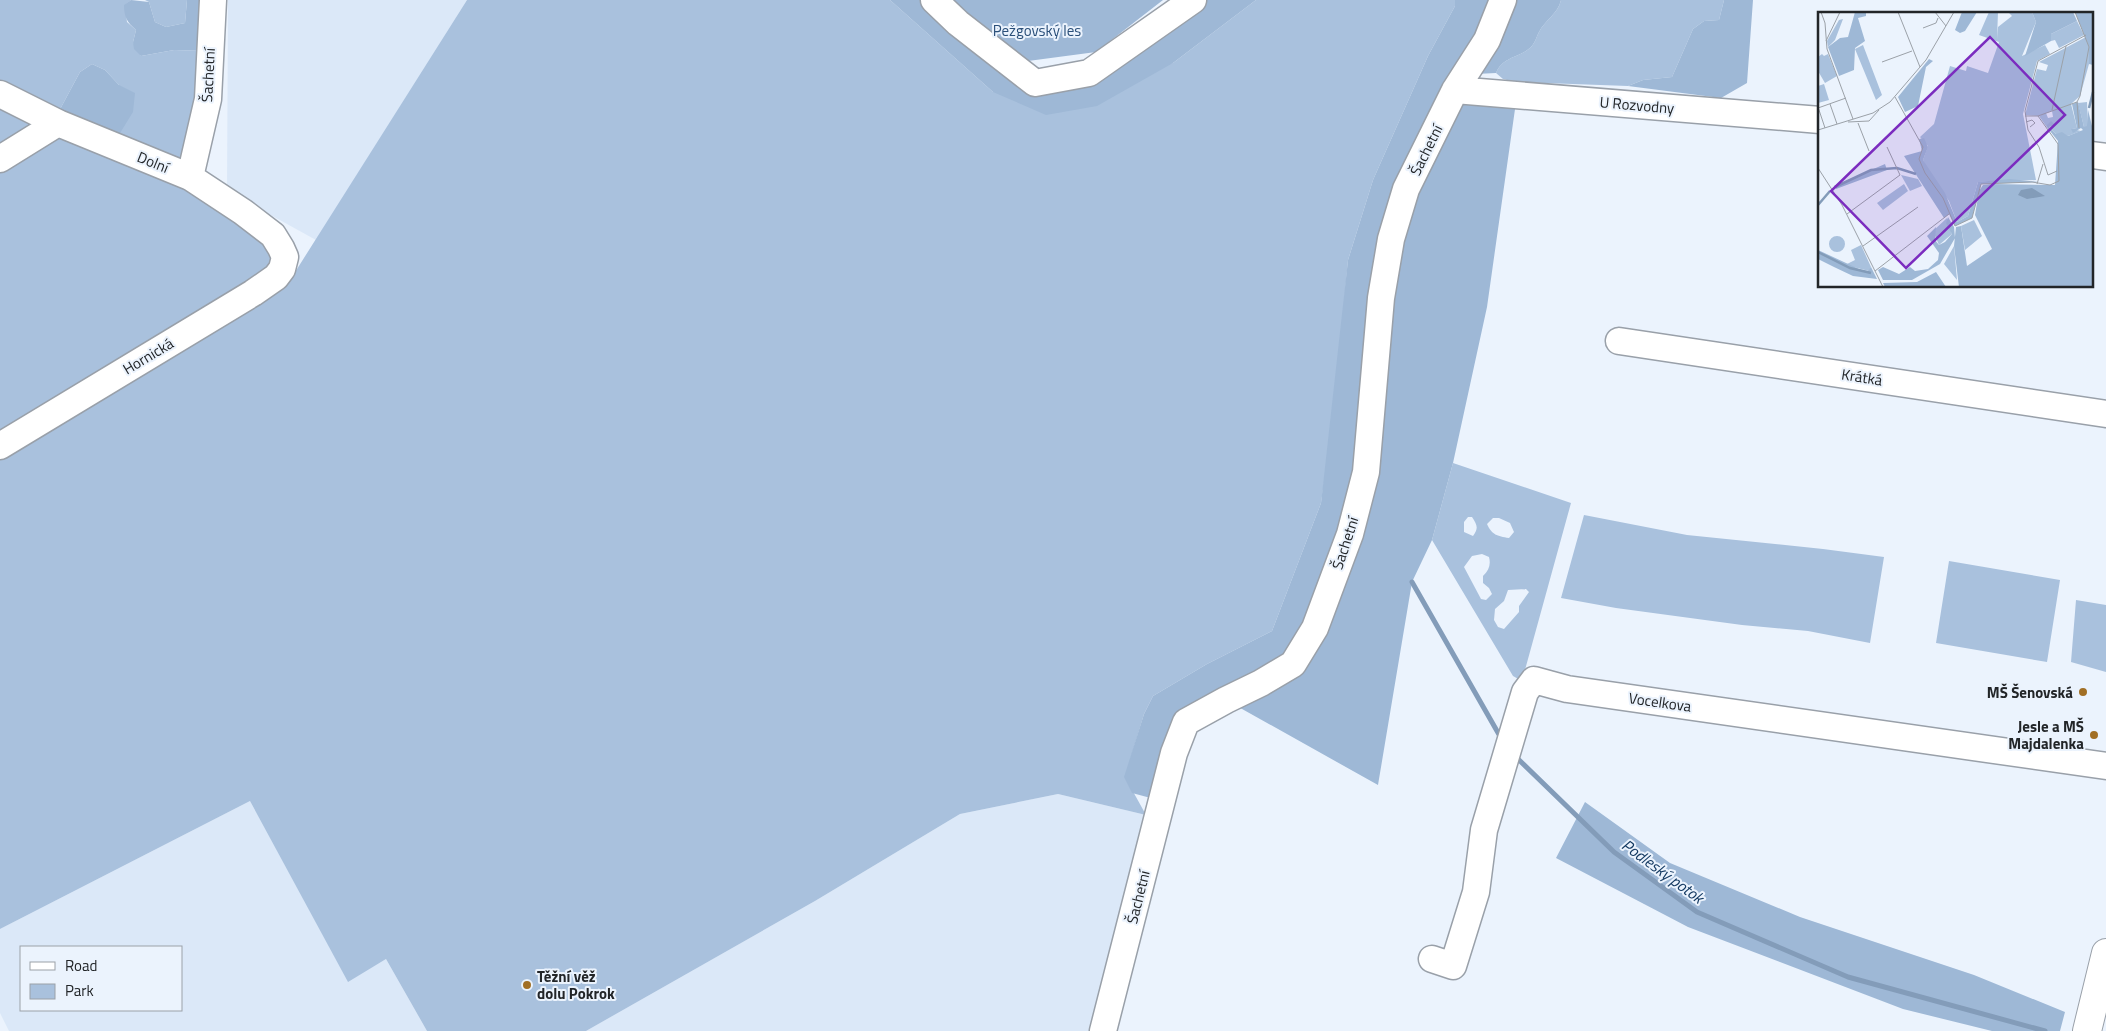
<svg xmlns="http://www.w3.org/2000/svg" width="2106" height="1031" viewBox="0 0 2106 1031" font-family="'Titillium Web',sans-serif">
  <style>
    .built { fill: #dbe8f8; fill-rule: evenodd }
    .green { fill: #a9c1dd; fill-rule: evenodd }
    .forest { fill: #9eb8d6 }
    .lines { fill: none; stroke-linecap: round; stroke-linejoin: round }
    .stream { stroke: #839cb9; stroke-width: 5 }
    .minor-casing { stroke: #99a0a9; stroke-width: 29 }
    .major-casing { stroke: #99a0a9; stroke-width: 30 }
    .minor { stroke: #fff; stroke-width: 26 }
    .major { stroke: #fff; stroke-width: 28 }
    .poi-dot { fill: #a16f25; stroke: #ebf3fd; stroke-width: 2 }
    .labels { text-anchor: middle; dominant-baseline: central; stroke-width: 4; stroke-linejoin: round; paint-order: stroke }
    .park-label { font-size: 15px; fill: #2a4f79; stroke: #ebf3fd }
    .street-label { font-size: 15px; fill: #222528; stroke: #ebf3fd }
    .poi-label { font-size: 15px; font-weight: bold; fill: #222528; stroke: #ebf3fd; text-anchor: end }
    .water-label { font-size: 16px; font-style: italic; fill: #133961; stroke: #ebf3fd }
    .inset-river { fill: none; stroke: #839cb9; stroke-width: 2.5 }
    .inset-road { fill: none; stroke: #9ba1a8; stroke-width: 1 }
    .view { fill: #7b2cbf; fill-opacity: 0.15; stroke: #7b2cbf; stroke-width: 2.5 }
    .inset-edge { fill: none; stroke: #222528; stroke-width: 2.5 }
  </style>
  <rect width="100%" height="100%" fill="#ebf3fd"/>
  <path class="built" d="M228,0H467L316,240L227,191Z
    M1058,794L1146,815L1090,1031H586L815,901L960,814Z
    M250,801L348,981L386,959L427,1031H9L0,1013V929ZM21,947H181V1010H21Z"/>
  <path class="green" d="M0,0H131L125,5L127,22L136,30L133,42L141,56L174,50L205,51L182,162L117,138L119,85L105,70L92,64L80,72L58,113L0,84Z
    M145,0H187L185,23L166,27L155,22L149,2Z
    M467,0H890L993,92L1173,63L1256,0H1455V6L1428,56L1373,180L1348,260L1334,413L1321,503L1272,631L1207,664L1153,696L1144,714L1125,777L1146,815L1058,794L960,814L815,901L586,1031H427L386,959L348,982L250,801L0,929V457L285,288Z
    M1561,0H1724L1719,20L1704,21L1693,29L1672,77L1643,80L1628,86L1515,82L1503,79L1496,73C1502,59 1514,58 1526,51C1535,45 1535,40 1539,32C1545,20 1558,14 1561,0Z
    M0,94L190,177L273,235L277,269L0,434Z
    M1453,463L1571,503L1523,677L1520,680L1513,676L1432,540ZM1468,517H1472C1477,525 1479,528 1473,536L1464,532V522ZM1493,518H1499L1510,523L1514,532L1509,538C1497,536 1492,535 1487,524ZM1482,554L1489,557C1491,565 1489,570 1483,576V583L1489,588L1492,594L1486,600L1481,599L1464,567L1472,556ZM1526,589L1529,592L1519,606V612L1504,629L1498,627L1494,620L1495,609L1504,601L1508,590Z
    M1584,515L1687,535L1823,549L1884,557L1870,643L1808,631L1742,625L1616,608L1561,598Z
    M1949,561L2060,580L2047,662L1936,643Z
    M2076,600L2106,605V672L2071,662Z"/>
  <path class="forest" d="M131,0L149,2L155,22L166,27L185,23L187,0H210L205,51L174,50L141,56L134,49L133,42L136,30C127,22 124,17 124,5Z
    M890,0H934L1035,83L1089,73L1193,0H1256L1173,63L1097,106L1046,115L993,92Z
    M949,0H1163L1096,52L1028,61L960,12Z
    M1455,0H1503L1455,90L1517,95L1487,307L1453,463L1432,540L1412,582L1378,785L1226,700L1186,722L1162,801L1132,793L1124,777L1144,714L1153,696L1207,664L1272,631L1321,503L1348,260L1373,180L1428,56L1455,6Z
    M1513,0H1561C1558,14 1545,20 1539,32C1535,40 1535,45 1526,51C1514,58 1502,59 1496,73L1476,74Z
    M1724,0H1753L1747,83L1721,98L1628,86L1643,80L1672,77L1693,29L1704,21L1719,20Z
    M92,64L105,70L119,85L135,93L133,112L117,138L58,113L80,72Z
    M1585,802L1670,863L1800,917L1974,975L2065,1012L2060,1031H1992L1903,1009L1688,927L1556,858Z"/>
  <g class="lines">
    <path class="stream" d="M1412,582L1501,738
      M1515,756L1614,852L1697,912L1848,977L2045,1031"/>
    <g class="minor-casing">
      <path id="minor" d="M934,0L958,23L1035,83L1089,73L1193,0
        M1455,90L1820,120
        M0,94L58,123L190,177L243,212L273,235L281,248L285,257L282,269L276,277L253,293L0,446
        M2092,155L2106,157
        M0,159L58,123
        M190,177L208,99L213,0
        M1619,341L2106,414
        M1432,959L1453,966L1476,892L1484,830L1525,692L1534,680L1567,689L2106,766
        M1103,1031L1174,753L1186,722L1226,700L1261,683L1293,664L1315,628L1350,534L1366,472L1381,298L1391,239L1406,189L1455,90L1487,40L1503,0"/>
    </g>
    <g class="major-casing">
      <path id="major" d="M2087,1031L2106,953"/>
    </g>
    <use href="#minor" class="minor"/>
    <use href="#major" class="major"/>
  </g>
  <g class="poi-dot">
    <circle cx="2083" cy="692" r="5"/>
    <circle cx="2094" cy="735" r="5"/>
    <circle cx="527" cy="985" r="5"/>
  </g>
  <g class="labels">
    <g class="park-label">
      <text x="1037" y="30">Pežgovský les</text>
    </g>
    <g class="street-label">
      <text transform="translate(208 75) rotate(-87)">Šachetní</text>
      <text transform="translate(1637 105) rotate(5)">U Rozvodny</text>
      <text transform="translate(1426 150) rotate(-64)">Šachetní</text>
      <text transform="translate(153 162) rotate(22)">Dolní</text>
      <text transform="translate(148 356) rotate(-31)">Hornická</text>
      <text transform="translate(1862 377) rotate(9)">Krátká</text>
      <text transform="translate(1345 543) rotate(-72)">Šachetní</text>
      <text transform="translate(1660 702) rotate(8)">Vocelkova</text>
      <text transform="translate(1138 897) rotate(-76)">Šachetní</text>
    </g>
    <g class="poi-label">
      <text x="2073" y="692">MŠ Šenovská</text>
      <text x="2084" y="726">Jesle a MŠ<tspan x="2084" dy="17">Majdalenka</tspan></text>
      <text x="537" y="976" text-anchor="start">Těžní věž<tspan x="537" dy="17">dolu Pokrok</tspan></text>
    </g>
    <g class="water-label">
      <text transform="translate(1663 871) rotate(36)">Podleský potok</text>
    </g>
  </g>
  <g transform="translate(1818 12)">
    <rect width="275" height="275" fill="#ebf3fd"/>
    <path d="M171,0H180L179,27L180,15L194,4L190,0H214L218,10L204,44L227,33L232,42L219,49L205,102L218,168L160,170L150,204L139,210L131,189L111,161L105,148L110,134L102,125L116,112L132,54L148,59L149,54L170,61L181,30L161,23ZM25,7L17,28L10,35L9,29L21,8ZM259,9L266,23L241,36L237,28L233,29V22ZM268,25L271,35V52L262,84L253,92L259,116L254,117L263,119L250,124L238,122L231,115L237,113L228,114L221,104L228,101L230,106L235,105L234,99L220,104L207,103L219,57L228,59L230,53L221,50ZM45,33L64,83L58,88L37,37ZM4,42L6,44L10,42L19,64L7,71L0,59V45ZM6,72L11,88L0,91V74ZM269,90L270,115H266L260,91ZM83,163L100,167L104,174L92,179ZM86,172L90,179L65,198L59,191ZM129,206L134,222L121,233L115,219ZM156,208L164,224L147,238L143,214ZM11 232a8 8 0 1 1 16 0a8 8 0 1 1-16 0ZM43,233L53,255L51,259L27,253L37,248L33,238ZM136,234L139,268L126,252Z" fill="#a9c1dd"/>
    <path d="M37,0H48V4L40,6L47,29L37,36L36,58L21,64L10,35L22,26L30,25ZM144,0H159L147,19L142,21L137,18ZM214,0H255L259,9L233,22V29L207,44L218,10ZM257,0H275V53L271,52V35ZM111,47L115,49L108,55L100,94L87,100L80,85ZM260,90L266,115L269,114L270,98L275,118V275H141L136,234L138,215L143,214L149,254L174,237L157,203L161,179L165,173L174,172L237,173L240,129L228,114L233,109L237,113L231,115L238,122L244,120L250,124L265,118L263,116L255,121L253,117L259,116L254,92ZM106,126L110,135L105,148L127,181L139,210L150,204L160,170L192,167L221,170L163,172L154,206L137,214L131,202L126,206L86,144L104,139L101,127ZM67,152L69,158L18,177L16,174ZM130,205L136,215L137,226L122,252L94,268H65L60,258L65,255L81,262L92,255L97,259L110,257L120,248L121,241L109,224L118,215L117,228L121,233L127,230L134,222L128,211ZM0,238L41,257L50,259L53,255L59,267L35,264L16,255L0,247ZM118,260L128,275H67L65,271L99,270Z" fill="#9eb8d6"/>
    <path d="M214,176L227,184L209,187L200,183L203,178Z" fill="#839cb9"/>
    <path class="inset-river" d="M271,96L275,80M17,175L53,158L79,156L98,162M0,193L12,179M0,240L32,256L53,261"/>
    <path class="inset-road" d="M3,0L7,11L9,37L35,107M80,0L102,55M117,0L128,14M105,16L118,11L120,6M8,29L22,0M64,50L94,39M77,85L105,135L101,147L107,161L125,186L137,214L154,206L163,172L214,170L232,173L241,169L240,132L220,104M259,90L261,116M12,92L19,112M0,95L7,116M0,96L28,86M234,98L248,34M207,104H220L259,90L262,84L271,35L257,0M30,110L51,109L61,98M208,110L214,108L217,111L212,115M40,111L51,139M0,118L55,101L72,90L108,48L136,0M0,156L24,193L65,275M239,159L230,163L221,135L210,118L207,99L220,49L268,23M219,172L225,152M29,202L82,163L69,135M45,234L100,195M57,259L131,202"/>
    <path class="view" d="M172,25L247,103L88,256L13,179Z"/>
    <rect width="275" height="275" class="inset-edge"/>
  </g>
  <rect x="20" y="946" width="162" height="65" fill="#ebf3fd" stroke="#9ba1a8"/>
  <rect x="30" y="962" width="25" height="8" fill="#ffffff" stroke="#9ba1a8"/>
  <text x="65" y="971" font-size="15" fill="#222528">Road</text>
  <rect x="30" y="984" width="25" height="15" fill="#a9c1dd" stroke="#9ba1a8"/>
  <text x="65" y="996" font-size="15" fill="#222528">Park</text>
</svg>
